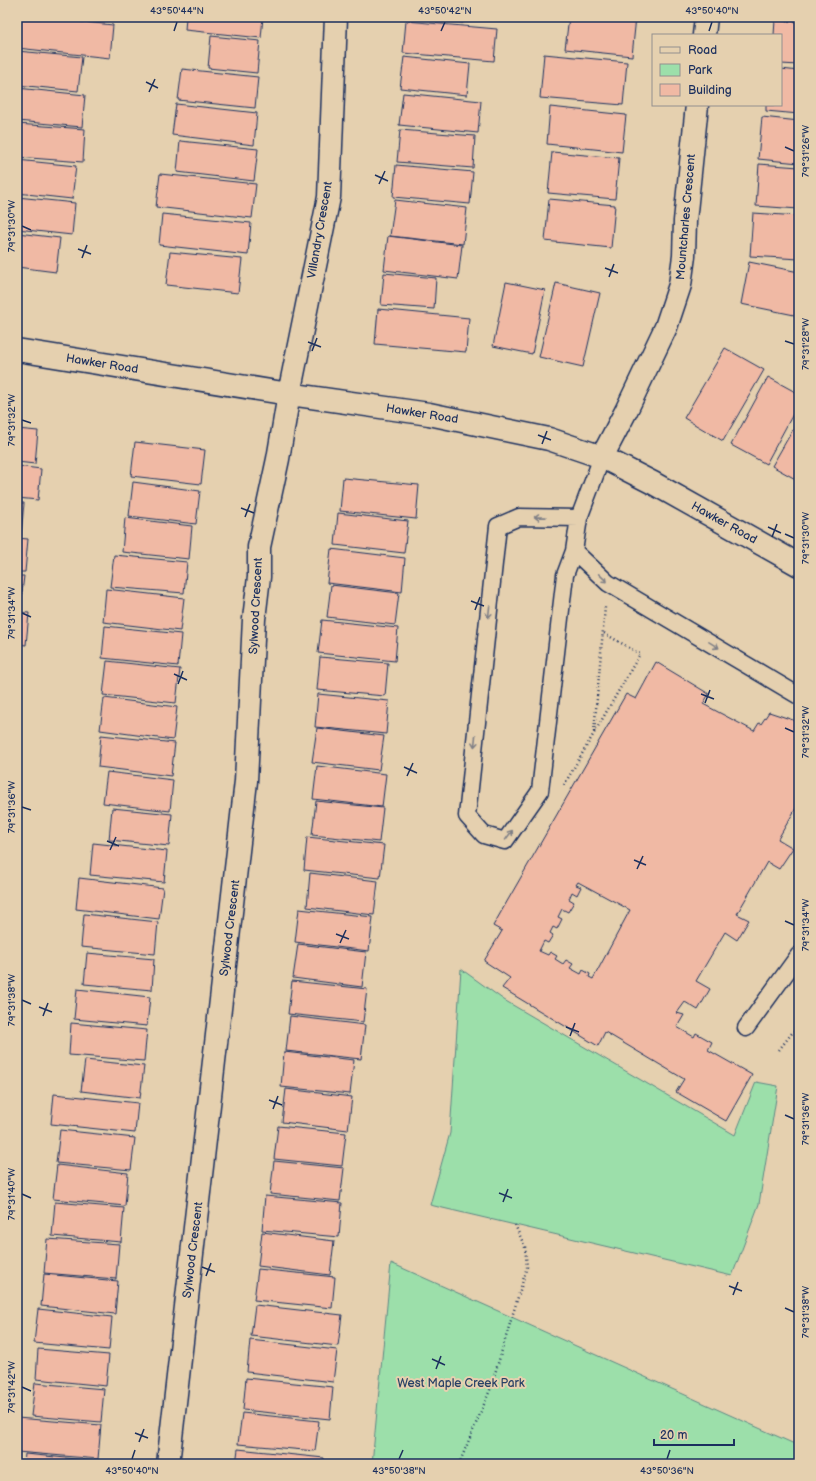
<svg xmlns="http://www.w3.org/2000/svg" width="816" height="1481" viewBox="0 0 816 1481" font-family="'Balsamiq Sans',sans-serif">
  <style>
    .green { fill: #9cdfaa; stroke: #5c8784 }
    .building { fill: #f0b9a4; stroke: #1b2f5e; fill-rule: evenodd }
    .lines { fill: none; stroke-linecap: round; stroke-linejoin: round }
    .service-casing { stroke: #1b2f5e; stroke-width: 19 }
    .minor-casing { stroke: #1b2f5e; stroke-width: 25 }
    .path { stroke: #1b2f5e; stroke-width: 2.5; stroke-dasharray: 1 3; stroke-linecap: butt }
    .service { stroke: #e5d0af; stroke-width: 16 }
    .minor { stroke: #e5d0af; stroke-width: 22 }
    .oneway { stroke: #808086 }
    .ticks { fill: none; stroke: #1b2f5e; stroke-width: 1.5 }
    .labels { text-anchor: middle; dominant-baseline: central; stroke-width: 4; stroke-linejoin: round; paint-order: stroke }
    .street-label { font-size: 12px; fill: #1b2f5e; stroke: #e5d0af }
    .park-label { font-size: 12px; fill: #284166; stroke: #e5d0af }
    .neatline { fill: none; stroke: #1b2f5e; stroke-width: 1.5 }
    .ticks-label { font-size: 10px; text-anchor: middle; fill: #1b2f5e }
  </style>
  <rect width="100%" height="100%" fill="#e5d0af"/>
  <filter id="ink" filterUnits="userSpaceOnUse"><feTurbulence type="fractalNoise" baseFrequency=".025" numOctaves="2"/><feDisplacementMap in="SourceGraphic" scale="8" xChannelSelector="R" yChannelSelector="G"/><feConvolveMatrix kernelMatrix="1 2 1 2 8 2 1 2 1" color-interpolation-filters="sRGB"/></filter>
  <g filter="url(#ink)">
    <path class="green" d="M461,969L504,1000L735,1135L756,1082L778,1086L759,1204L732,1276L430,1205L450,1133Z
      M391,1263L799,1446V1464H372Z"/>
    <path class="building" d="M17,17H37L113,25L110,58L17,48Z
      M68,17H99L98,20Z
      M186,17H263L261,38L185,30Z
      M413,17H464L463,23Z
      M569,17H636L632,56L565,49Z
      M775,20L799,22V65L781,64V35H774Z
      M406,21L497,29L494,61L403,53Z
      M211,36L260,41L257,73L208,68Z
      M17,51L82,57L78,91L17,85Z
      M544,54L627,62L623,105L540,98Z
      M404,57L470,64L467,95L400,88Z
      M182,69L258,77L255,108L178,100Z
      M781,69L799,71V114L766,111V105H781Z
      M17,88L85,95L82,127L17,121Z
      M403,93L481,101L478,133L399,125Z
      M176,104L257,113L254,145L172,135Z
      M550,107L626,115L622,152L547,144Z
      M762,117L799,121V163L758,159Z
      M17,124L85,129L83,162L17,157Z
      M400,130L475,136L473,168L397,162Z
      M180,141L258,149L254,181L177,172Z
      M552,152L619,158L615,199L548,193Z
      M17,160L76,166L72,199L17,193Z
      M759,164L799,167V209L756,206Z
      M396,165L473,172L470,204L393,197Z
      M160,174L256,184L252,218L156,207Z
      M17,197L75,203L72,235L17,229Z
      M549,199L615,205L611,248L545,241Z
      M395,200L467,208L463,244L390,236Z
      M753,213L799,216V259L750,256Z
      M162,214L251,223L248,255L159,245Z
      M17,233L60,238L56,272L17,267Z
      M388,236L462,245L458,279L384,270Z
      M170,252L242,259L238,293L166,285Z
      M749,262L799,272V316L741,304Z
      M384,273L436,278L434,309L381,305Z
      M506,282L545,290L532,354L493,346Z
      M556,283L600,293L583,367L539,357Z
      M378,309L469,318L466,352L375,344Z
      M725,348L764,370L723,441L684,418Z
      M768,377L799,394V403L766,464L731,445Z
      M799,419V481L772,466Z
      M17,429L38,431L35,464L17,462Z
      M135,442L205,450L201,484L131,476Z
      M17,466L41,469L38,500L17,498Z
      M343,478L419,485L416,519L340,511Z
      M133,482L200,491L196,524L129,516Z
      M17,503H24L21,536L17,535Z
      M338,513L408,521L404,553L335,545Z
      M125,518L192,526L189,559L122,552Z
      M17,538L28,539L25,572H17Z
      M331,549L405,558L402,592L327,583Z
      M114,555L187,562L184,593L110,587Z
      M17,576H24L20,609H17Z
      M331,585L399,593L395,625L327,617Z
      M106,589L184,598L180,631L103,622Z
      M17,612L29,613L26,645L17,644Z
      M322,620L398,628L395,661L318,653Z
      M105,626L181,634L178,666L102,658Z
      M320,657L388,663L385,696L317,690Z
      M107,661L180,669L176,703L103,695Z
      M656,662L709,694L703,704L754,731L759,723L761,724L769,712L799,722V803L778,839L793,848L779,869L767,862L737,914L749,920L737,940L725,932L696,981L710,989L698,1010L685,1002L677,1013L684,1015L677,1027L694,1037L696,1033L712,1042L708,1050L752,1075L726,1121L676,1092L684,1079L605,1032L598,1046L502,988L510,978L484,961L502,931L493,926L626,694L636,699ZM578,882L630,910L593,979L589,977L590,974L583,970L581,974L570,968L573,964L566,960L563,964L555,959L557,956L550,952L548,955L539,951L544,941L548,943L553,935L550,933L553,927L557,929L562,919L558,917L562,909L568,912L574,902L569,899L572,892L577,895L581,887L576,885Z
      M318,694L389,701L386,734L315,727Z
      M104,698L177,707L173,740L100,730Z
      M317,728L384,736L379,770L312,762Z
      M101,735L175,743L171,776L98,767Z
      M317,766L386,774L382,807L313,799Z
      M107,772L173,780L170,811L103,803Z
      M316,801L383,808L379,842L312,835Z
      M112,808L172,814L169,846L109,840Z
      M307,837L384,845L380,878L304,870Z
      M93,843L167,851L164,882L90,875Z
      M310,873L378,881L374,915L307,907Z
      M79,878L163,888L159,919L76,909Z
      M299,909L373,917L369,951L295,942Z
      M84,914L158,922L155,954L81,947Z
      M298,944L366,952L362,987L293,978Z
      M87,953L154,959L152,990L84,984Z
      M292,981L367,989L363,1022L288,1014Z
      M77,989L150,997L147,1026L74,1019Z
      M290,1016L365,1025L361,1059L286,1051Z
      M71,1023L147,1030L144,1061L69,1055Z
      M284,1052L354,1060L350,1094L281,1087Z
      M85,1060L144,1066L140,1098L81,1091Z
      M286,1089L352,1097L348,1130L282,1122Z
      M54,1094L138,1103L135,1133L51,1124Z
      M278,1126L346,1133L342,1166L274,1159Z
      M60,1130L135,1138L131,1170L56,1163Z
      M274,1161L344,1168L340,1201L270,1194Z
      M57,1165L128,1173L125,1206L53,1199Z
      M265,1196L342,1203L339,1237L262,1230Z
      M55,1202L124,1208L121,1242L52,1236Z
      M262,1232L334,1241L330,1275L258,1266Z
      M47,1239L119,1244L116,1279L44,1273Z
      M258,1269L335,1277L332,1308L254,1300Z
      M44,1274L118,1281L115,1314L41,1306Z
      M255,1305L342,1315L338,1346L251,1336Z
      M38,1309L112,1317L109,1350L34,1343Z
      M250,1340L337,1350L333,1382L247,1372Z
      M38,1349L109,1355L106,1386L36,1379Z
      M246,1378L333,1387L330,1419L243,1410Z
      M35,1383L104,1389L101,1422L31,1416Z
      M242,1413L319,1421L315,1451L238,1444Z
      M17,1418L101,1425L98,1459L17,1452Z
      M238,1449L324,1458V1464H236Z
      M25,1454L96,1461V1464H24Z"/>
    <g class="lines">
      <g class="service-casing">
        <path id="service" d="M579,518L519,517L498,526L467,816L484,835L505,841L540,791L565,575L574,551L579,518L602,457
          M574,551L608,583L799,696
          M746,1028L799,955"/>
      </g>
      <g class="minor-casing">
        <path id="minor" d="M704,35L706,17
          M17,350L289,394L429,414L549,439L602,457L653,483L799,565
          M602,457L626,411L666,327L680,285L684,256L685,221L697,105
          M168,1464L246,781L254,619L259,577V547L278,459L289,394L329,197L336,17"/>
      </g>
      <path class="path" d="M594,732L605,607
        M564,785L640,654L602,632
        M779,1050L799,1024
        M459,1464L490,1390L527,1267L525,1247L515,1225"/>
      <use href="#service" class="service"/>
      <use href="#minor" class="minor"/>
    </g>
    <defs><path id="oneway-shaft" d="M-6 0H5M1.5-3L5.5 0L1.5 3" fill="none" stroke-width="1.6" stroke-linecap="round" stroke-linejoin="round"/></defs>
    <g class="oneway">
      <use href="#oneway-shaft" transform="translate(540 517) rotate(-179)"/>
      <use href="#oneway-shaft" transform="translate(603 578) rotate(43)"/>
      <use href="#oneway-shaft" transform="translate(489 612) rotate(96)"/>
      <use href="#oneway-shaft" transform="translate(714 645) rotate(31)"/>
      <use href="#oneway-shaft" transform="translate(475 741) rotate(96)"/>
      <use href="#oneway-shaft" transform="translate(509 835) rotate(-54)"/>
    </g>
  </g>
  <path class="ticks" d="M174,31L177,22M441,31L445,22M709,31L712,22M146,82L158,88M149,92L155,79M785,147L794,151M375,175L388,181M379,184L385,171M22,226L31,230M78,249L91,254M82,258L87,245M605,268L618,273M609,277L614,264M785,341L794,344M308,342L321,347M312,351L317,338M22,420L31,423M538,435L551,440M542,444L547,431M241,508L254,513M245,517L250,504M768,527L781,533M785,534L794,538M772,537L777,524M471,601L484,606M475,610L480,597M22,613L31,617M174,674L187,680M178,684L183,671M701,694L714,699M705,703L710,690M785,728L794,732M404,767L417,773M407,776L413,763M22,807L31,810M107,841L119,846M110,850L116,837M634,860L646,865M637,869L643,856M785,921L794,925M336,934L349,939M340,943L346,930M22,1000L31,1004M39,1007L52,1012M43,1016L48,1003M566,1027L579,1032M570,1036L575,1023M269,1100L282,1105M273,1109L278,1096M785,1115L794,1119M499,1193L512,1198M22,1194L31,1198M503,1202L508,1189M202,1267L215,1272M206,1276L211,1263M729,1286L742,1291M733,1295L738,1282M785,1308L794,1312M432,1359L445,1365M436,1369L441,1356M22,1387L31,1391M135,1433L148,1438M139,1442L144,1429M132,1459L135,1450M399,1459L403,1450M667,1459L670,1450"/>
  <g class="labels">
    <g class="street-label">
      <text transform="translate(686 217) rotate(-85)">Mountcharles Crescent</text>
      <text transform="translate(320 230) rotate(-80)">Villandry Crescent</text>
      <text transform="translate(102 364) rotate(9)">Hawker Road</text>
      <text transform="translate(422 414) rotate(9)">Hawker Road</text>
      <text transform="translate(724 523) rotate(29)">Hawker Road</text>
      <text transform="translate(256 606) rotate(-87)">Sylwood Crescent</text>
      <text transform="translate(230 928) rotate(-83)">Sylwood Crescent</text>
      <text transform="translate(193 1250) rotate(-83)">Sylwood Crescent</text>
    </g>
    <g class="park-label">
      <text x="461" y="1383">West Maple Creek Park</text>
    </g>
  </g>
  <rect width="816" height="1481" fill="none" stroke="#e5d0af" stroke-width="44"/>
  <rect x="652" y="34" width="130" height="72" fill="#e5d0af" stroke="#94908f"/>
  <rect x="660" y="47" width="20" height="6" fill="#e5d0af" stroke="#94908f"/>
  <text x="688" y="54" font-size="12" fill="#1b2f5e">Road</text>
  <rect x="660" y="64" width="20" height="12" fill="#9cdfaa" stroke="#94908f"/>
  <text x="688" y="74" font-size="12" fill="#1b2f5e">Park</text>
  <rect x="660" y="84" width="20" height="12" fill="#f0b9a4" stroke="#94908f"/>
  <text x="688" y="94" font-size="12" fill="#1b2f5e">Building</text>
  <path d="M654 1439v6h80v-6" fill="none" stroke="#1b2f5e" stroke-width="2"/>
  <text x="660" y="1439" font-size="12" fill="#1b2f5e" stroke="#e5d0af" stroke-width="3" paint-order="stroke">20 m</text>
  <rect x="22" y="22" width="772" height="1437" class="neatline"/>
  <g class="ticks-label">
    <text x="177" y="14">43°50'44"N</text>
    <text x="445" y="14">43°50'42"N</text>
    <text x="712" y="14">43°50'40"N</text>
    <text transform="translate(805 151) rotate(-90)" y="4">79°31'26"W</text>
    <text transform="translate(11 226) rotate(-90)" y="4">79°31'30"W</text>
    <text transform="translate(805 344) rotate(-90)" y="4">79°31'28"W</text>
    <text transform="translate(11 420) rotate(-90)" y="4">79°31'32"W</text>
    <text transform="translate(805 538) rotate(-90)" y="4">79°31'30"W</text>
    <text transform="translate(11 613) rotate(-90)" y="4">79°31'34"W</text>
    <text transform="translate(805 732) rotate(-90)" y="4">79°31'32"W</text>
    <text transform="translate(11 807) rotate(-90)" y="4">79°31'36"W</text>
    <text transform="translate(805 925) rotate(-90)" y="4">79°31'34"W</text>
    <text transform="translate(11 1000) rotate(-90)" y="4">79°31'38"W</text>
    <text transform="translate(805 1119) rotate(-90)" y="4">79°31'36"W</text>
    <text transform="translate(11 1194) rotate(-90)" y="4">79°31'40"W</text>
    <text transform="translate(805 1312) rotate(-90)" y="4">79°31'38"W</text>
    <text transform="translate(11 1387) rotate(-90)" y="4">79°31'42"W</text>
    <text x="132" y="1474">43°50'40"N</text>
    <text x="399" y="1474">43°50'38"N</text>
    <text x="667" y="1474">43°50'36"N</text>
  </g>
</svg>
